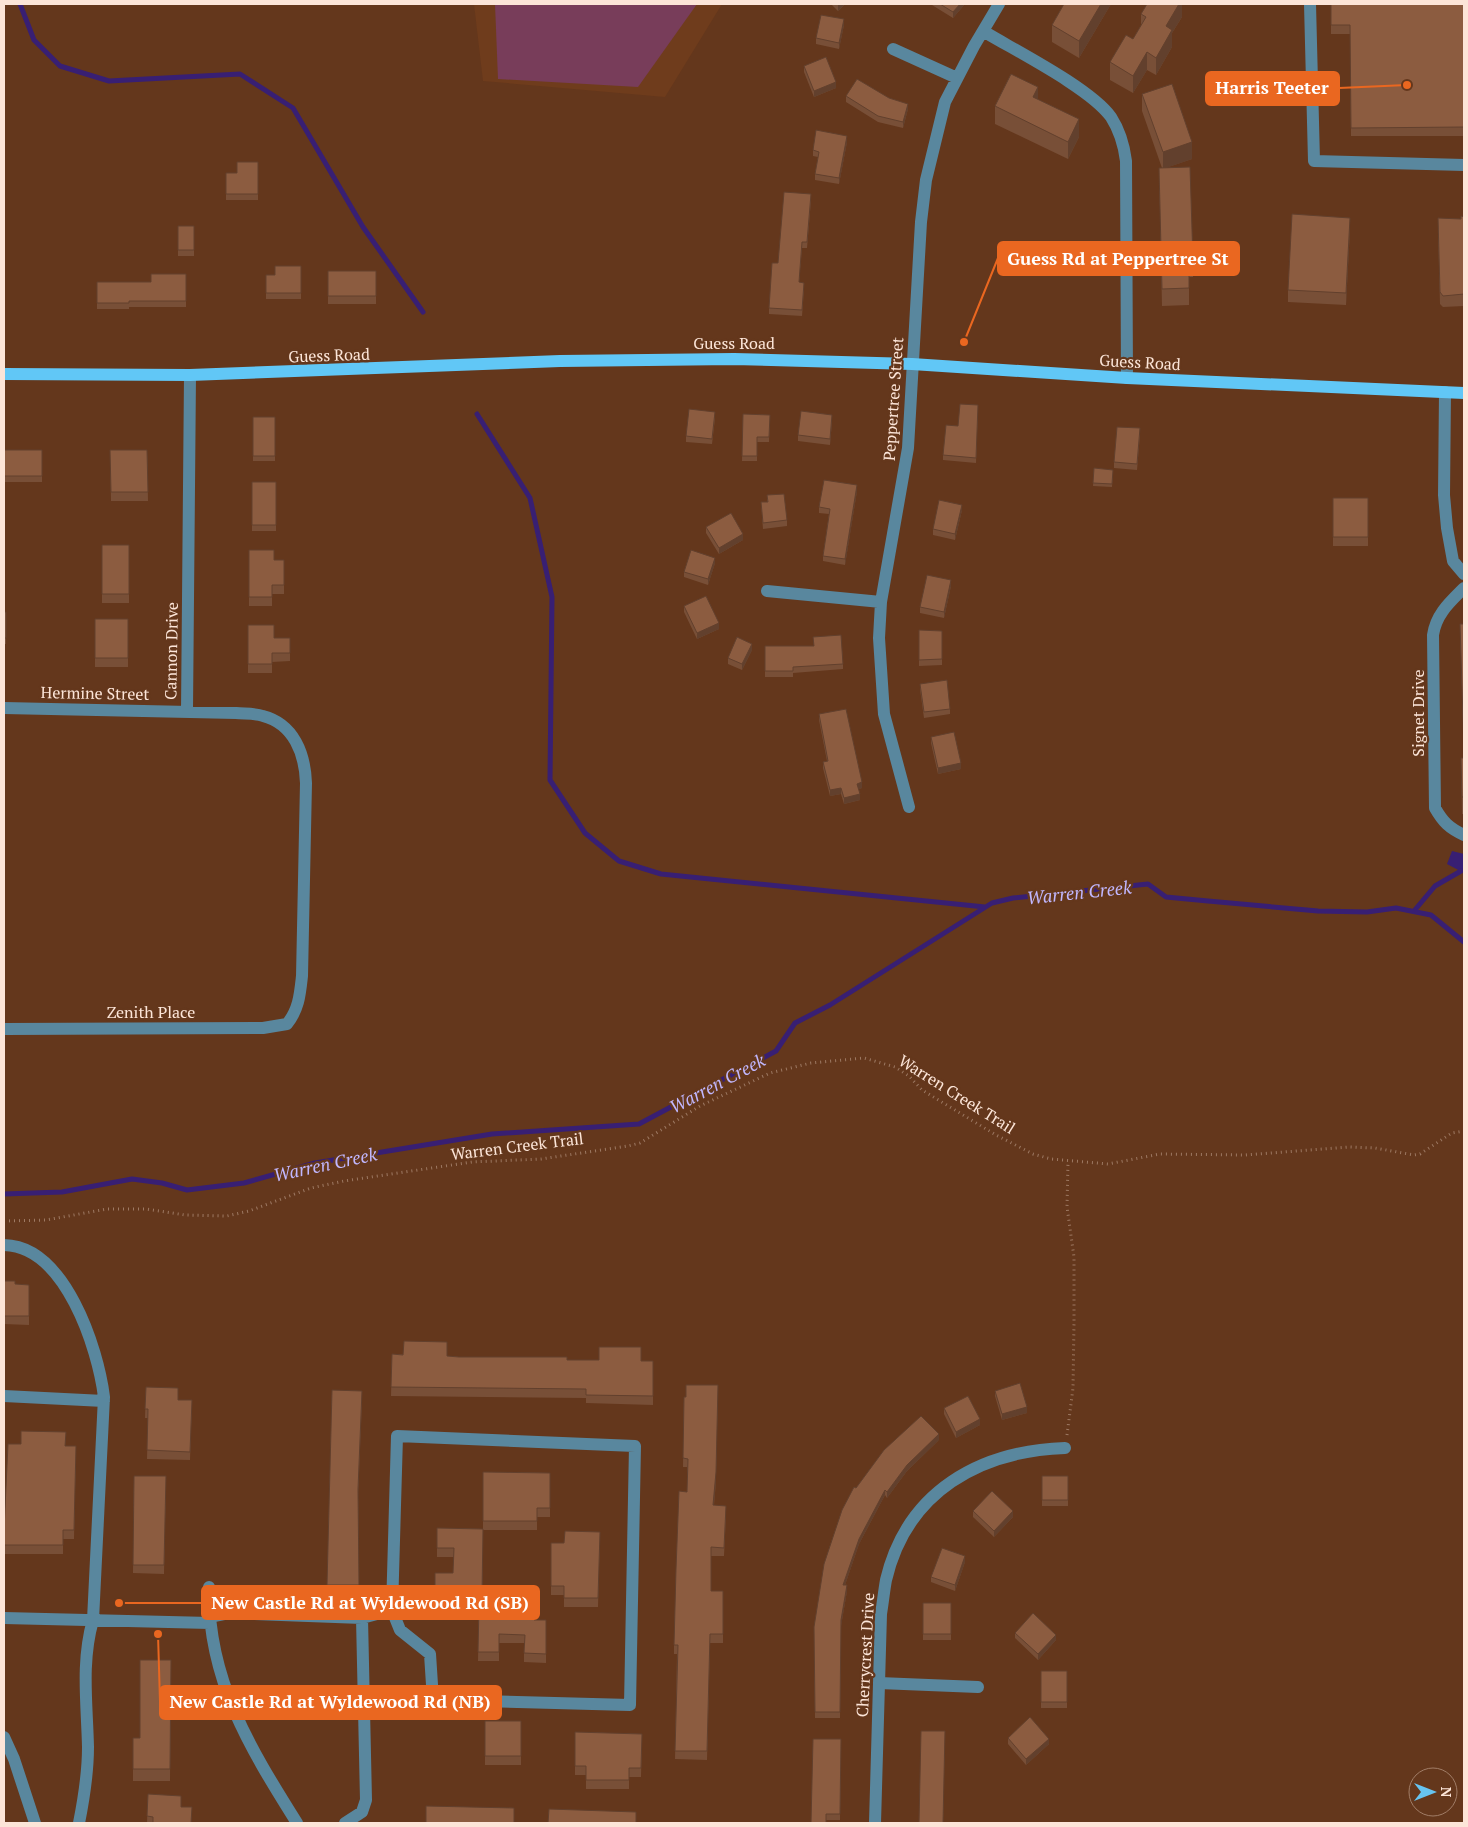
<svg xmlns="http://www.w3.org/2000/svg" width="1468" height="1827" viewBox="0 0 1468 1827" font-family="'PT Serif',serif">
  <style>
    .built { fill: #6f3c1c }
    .green { fill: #783d5a }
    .water { fill: #381f73 }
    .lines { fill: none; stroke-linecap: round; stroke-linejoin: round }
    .stream { stroke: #381f73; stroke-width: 5 }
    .path { stroke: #9d7963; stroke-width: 3; stroke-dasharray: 1 4; stroke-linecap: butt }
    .minor { stroke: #59879e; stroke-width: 12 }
    .major { stroke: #61c7f6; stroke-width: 12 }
    .wall { fill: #784f37 }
    .shaded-wall { fill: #62402d }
    .building { fill: #8c5c40; stroke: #62402d }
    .labels { text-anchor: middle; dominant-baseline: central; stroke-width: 4.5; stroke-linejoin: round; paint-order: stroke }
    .street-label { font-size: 16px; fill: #fce5d8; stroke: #64371c }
    .water-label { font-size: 18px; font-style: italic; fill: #c1b7fe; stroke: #64371c }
    .leader { fill: none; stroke: #ea6720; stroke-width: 2 }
    .callout-dot { fill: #ea6720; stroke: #64371c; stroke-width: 2 }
    .callout { fill: #ea6720; stroke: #ea6720; stroke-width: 2 }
    .callout-label { font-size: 18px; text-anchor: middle; font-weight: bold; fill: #fff }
  </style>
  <rect width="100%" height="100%" fill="#64371c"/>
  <path class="built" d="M474,4H722L665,97L483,81Z"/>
  <path class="green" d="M495,4H697L638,87L498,79Z"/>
  <path class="water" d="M1452,851L1464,854V873L1447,864Z"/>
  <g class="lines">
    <path class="stream" d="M20,4L34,40L60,66L109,81L240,74L293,108L363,227L423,312
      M477,414L530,498L552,597L550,780L585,833L619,861L661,874L985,907
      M1414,911L1435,886L1461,871
      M4,1194L62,1192L132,1179L162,1183L187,1190L244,1183L315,1163L492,1134L639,1124L776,1051L795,1023L830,1005L992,903L1013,898L1148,884L1166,897L1208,901L1318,911L1367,912L1396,908L1431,915L1464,942"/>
    <path class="path" d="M4,1221L46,1220L107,1209H146L185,1215L227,1216L249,1211L311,1188L344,1181L472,1162L541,1159L628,1146L640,1143L700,1106L770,1073L811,1063L864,1058L895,1067L909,1076L922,1090L996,1135L1033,1154L1051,1159L1108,1164L1160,1154L1245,1155L1349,1147L1375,1148L1414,1155L1420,1154L1452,1133L1464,1131
      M1067,1435L1073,1388L1074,1323V1257L1067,1207L1068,1161"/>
    <path class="minor" d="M1310,4L1314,161L1464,165
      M983,31C1016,51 1090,88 1111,117C1120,131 1124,145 1126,161L1127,378
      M893,49L957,78
      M1445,392L1444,495L1447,528L1453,561L1464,574
      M1464,588C1450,602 1436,614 1433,635L1435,808C1443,822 1449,828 1464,835
      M767,591L881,602
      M4,708L236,713C244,714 255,713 263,716C294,724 305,754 306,783L302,976C300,994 299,1009 287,1024L263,1028L4,1029
      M187,711L190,375
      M909,807L884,714L879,638L881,602L908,448L921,222L926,180L945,102L974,46L999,4
      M4,1245C65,1246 98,1348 104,1397L93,1620C81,1662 87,1703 88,1747C88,1773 84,1798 79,1823
      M4,1396L104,1401
      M209,1587C207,1679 250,1748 297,1823
      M209,1617L229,1613L362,1618L366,1800L362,1812L345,1823
      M4,1618L210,1623
      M362,1618L392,1610
      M879,1683L978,1687
      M365,1698L630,1705L635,1446L397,1436L392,1610L400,1630L430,1654L433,1700
      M4,1737L14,1759L35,1823
      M875,1823L881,1614C883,1602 884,1591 886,1580C907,1491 980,1451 1065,1448"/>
    <path class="major" d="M4,374L190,375L560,361L734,359L912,364L1127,378L1464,393"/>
  </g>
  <path class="wall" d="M831,4H845L838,11Z
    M932,4H965L953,18L932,5Z
    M1064,4H1111L1079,58L1052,42V25Z
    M1182,4V17L1172,33V47L1156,75L1147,70L1133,93L1110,80V62L1133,39L1141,26V14Z
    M1331,4H1464V136H1351L1350,34H1331Z
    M844,25L839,49L816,44V38Z
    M804,66L836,88L814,97L804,72Z
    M1142,94L1192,159L1165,168L1193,260V277H1189V305L1162,306L1159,168H1162L1142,111Z
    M846,96L889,98L908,109L903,128L878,122L846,102Z
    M1038,99L1079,137L1068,159L995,124V106Z
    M847,142L839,184L815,180V174L818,157L813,156V150Z
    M258,162V200H226V173H237Z
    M811,200L807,248H802L799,282L804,288L802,316L769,314V308L778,263Z
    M1464,217V306L1443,307L1440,304L1438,229Z
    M178,226H194V256H178Z
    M1350,229L1346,305L1288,302V290Z
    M301,266V299H266V275H275Z
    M328,271H376V304H328Z
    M186,274V307H129V309H97V282H151Z
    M978,405L976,463L943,460V455L958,426Z
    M743,414L770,415L769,442H757V461H742Z
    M253,417H275V461H253Z
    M715,418L712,444L686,442V436Z
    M832,421L830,445L798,441V435Z
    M1140,434L1137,470L1114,468V462Z
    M4,450H42V482H4Z
    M110,450H147L148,501H111Z
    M1094,468L1113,470L1112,487L1093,486Z
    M252,482H276V531H252Z
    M857,491L845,565L823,561V556L829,514L819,513V507Z
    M767,495L787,520V526L763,529L761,502H767Z
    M1333,498H1368V546H1333Z
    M962,510L955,540L933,535V529Z
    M706,527L743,540L719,554L706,533Z
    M102,545H129V603H102Z
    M249,550L274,560H284V594H272V606H249Z
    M715,563L708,585L684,577V572Z
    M951,586L944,618L920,613V607Z
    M684,606L719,629L697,639L684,612Z
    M4,612H6V644H4Z
    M95,619H128V667H95Z
    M1460,624H1464V814H1462L1461,758H1464Z
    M248,625L274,638H290V661L272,662V673H248Z
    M919,630L942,631V665L919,666Z
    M765,646L843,664V669L793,673V677H765Z
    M752,650L742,670L728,664V658Z
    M920,684L950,709V714L924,718L920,689Z
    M819,714L862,788L859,789L860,800L844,804L841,794L830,796L823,768V762L827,761L819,720Z
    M931,737L961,769L938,774L931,743Z
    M4,1281L15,1284L29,1285V1325L4,1324Z
    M392,1354L447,1356L459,1357L567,1360L653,1361V1405L586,1403V1398L391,1396Z
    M146,1387L178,1400H192L190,1460L147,1459L148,1418H145Z
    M332,1390L362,1400L358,1497L359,1594H327Z
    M995,1391L1027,1413L1002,1420L995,1396Z
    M684,1397L716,1481L714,1505L726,1514L724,1556H711V1591H723V1643H710L707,1760L675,1759L677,1654H674V1645L687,1492V1467H683Z
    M944,1408L980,1425L956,1438L944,1414Z
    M939,1440L907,1471L887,1498L885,1495L859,1544L845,1585L847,1591L841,1626L840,1718H815L814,1627L856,1488Z
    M65,1446H76L74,1539H63V1554H4V1530Z
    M483,1472L550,1473V1517H537V1530H483L482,1603L435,1602V1573H453L454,1557H437V1528L483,1529Z
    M134,1476H166L164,1574L133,1573Z
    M1042,1476H1068V1506H1042Z
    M973,1511L1013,1517L994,1537L973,1517Z
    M600,1532L598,1607H564V1595H551V1543H564Z
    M965,1562L955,1591L931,1582V1577Z
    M923,1603H951V1640H923Z
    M479,1605L535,1620H546V1663L524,1662V1643H499V1661H478Z
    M1015,1633L1056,1640L1038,1660L1015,1638Z
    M171,1660L170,1781H133V1738H140Z
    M1041,1671H1067V1708H1041Z
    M485,1721H521V1765H485Z
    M575,1732L642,1734L641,1777H629V1789H586V1775H575Z
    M1008,1738L1049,1744L1026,1765L1008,1744Z
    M841,1739L840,1820H826L811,1823Z
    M148,1794L181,1807L192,1823H147Z"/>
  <path class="shaded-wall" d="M839,4H845L838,11V5Z
    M960,4H965L953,18V12Z
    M1101,4H1111L1079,58V41Z
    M1179,4H1182V17L1172,33V47L1156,75V58L1166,26Z
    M844,19V25L839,49V43Z
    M1147,52V70L1133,93V76Z
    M836,82V88L814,97V91Z
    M1038,87V104L1033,97Z
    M908,104V109L903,128V122Z
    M1079,119V137L1068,159V142Z
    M847,136V142L839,184V178Z
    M1192,142V159L1163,169V152Z
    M1350,218V229L1346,305V293Z
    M832,415V421L830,445V439Z
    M857,485V491L845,565V559Z
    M962,505V510L955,540V534Z
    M743,534V540L719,554V548Z
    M715,558V563L708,585V579Z
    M951,580V586L944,618V612Z
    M719,623V629L697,639V633Z
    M752,644V650L742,670V664Z
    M961,763V769L938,774V768Z
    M862,782V788L857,790V784Z
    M841,788V794L830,796V790Z
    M860,794V800L844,804V798Z
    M718,1385L716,1481L713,1514V1505Z
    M1027,1407V1413L1002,1420V1414Z
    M980,1419V1425L956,1438V1432Z
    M939,1434V1440L907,1471L887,1498V1492L907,1465Z
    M885,1490V1495L859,1544L843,1591V1585L859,1539Z
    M1013,1511V1517L994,1537V1531Z
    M965,1556V1562L955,1591V1585Z
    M847,1585V1591L841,1626L840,1718L841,1620Z
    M1056,1635V1640L1038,1660V1654Z
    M1049,1739V1744L1026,1765V1759Z"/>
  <path class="building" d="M940,4H960L953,12Z
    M1064,4H1101L1079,41L1052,25Z
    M1147,4H1179L1166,26L1172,30L1156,58L1147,52L1133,76L1110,62L1126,35L1133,39L1146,17L1141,14Z
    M1331,4H1464V127L1351,128L1350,25H1331Z
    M821,15L844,19L839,43L816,38Z
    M826,57L836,82L814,91L804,66Z
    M1011,74L1038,87L1033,97L1079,119L1068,142L995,106Z
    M857,79L889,98L908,104L903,122L878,116L846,96Z
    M1172,84L1192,142L1163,152L1142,94Z
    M816,130L847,136L839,178L815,174L819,152L813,150Z
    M237,162H258V194H226V173H237Z
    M1190,167L1193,260H1189V288L1162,289L1159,168Z
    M784,192L811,194L807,242H802L799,282L804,283L802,310L769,308L772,263H778Z
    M1292,214L1350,218L1346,293L1288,290Z
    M1461,216L1464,217V294L1443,296L1440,292L1438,218L1461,219Z
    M178,226H194V250H178Z
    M275,266H301V293H266V275H275Z
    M328,271H376V296H328Z
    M151,274H186V301H129V303H97V282H151Z
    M960,404L978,405L976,458L943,455L946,425L958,426Z
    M689,409L715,412L712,439L686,436Z
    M801,411L832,415L830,439L798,435Z
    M743,414L770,415L769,437H757V456H742Z
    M253,417H275V456H253Z
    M1117,427L1140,428L1137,464L1114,462Z
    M4,450H42V476H4Z
    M110,450H147L148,492H111Z
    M1094,468L1113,470L1112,484L1093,483Z
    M824,480L857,485L845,559L823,556L830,509L819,507Z
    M252,482H276V525H252Z
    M784,494L787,520L763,523L761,502H768L767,495Z
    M1333,498H1368V537H1333Z
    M939,500L962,505L955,534L933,529Z
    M731,513L743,534L719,548L706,527Z
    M102,545H129V594H102Z
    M249,550H274V560H284V585H272V597H249Z
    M691,550L715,558L708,579L684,572Z
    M927,575L951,580L944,612L920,607Z
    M706,596L719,623L697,633L684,606Z
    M4,612H6V638H4Z
    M95,619H128V658H95Z
    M1460,624H1464V750Z
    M248,625H274V638H290V653H272V664H248Z
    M919,630L942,631V659L919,660Z
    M841,635L843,664L793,667V671H765V646H814L813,637Z
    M737,637L752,644L742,664L728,658Z
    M947,680L950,709L924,712L920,684Z
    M846,709L862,782L857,784L860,794L844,798L841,788L830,790L823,762L828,761L819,714Z
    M954,732L961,763L938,768L931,737Z
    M1461,758H1464V797H1462Z
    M4,1281H15V1284L29,1285V1316H4Z
    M404,1341L447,1342V1356L459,1357H567V1360H599V1347H641V1361H653V1396L586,1395V1389L391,1387L392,1354L403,1355Z
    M1020,1383L1027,1407L1002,1414L995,1391Z
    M686,1385H718L716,1472L713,1505L726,1506L724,1548L711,1547V1591H723V1634H710L707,1751H675L678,1645H674L676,1569L679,1491L687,1492L688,1459L683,1458L684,1397H686Z
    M146,1387L178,1388V1400H192L190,1452L147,1450L148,1409H145Z
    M332,1390L362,1391L358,1489L359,1585H327Z
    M968,1396L980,1419L956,1432L944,1408Z
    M921,1416L939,1434L907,1465L887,1492L885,1490L859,1539L843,1585H847L841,1620L840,1712H815L814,1627L824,1564L842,1510L854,1487L856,1488L884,1450Z
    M21,1431L66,1432L65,1446H76L74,1530H63V1545H4V1530L8,1444H21Z
    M483,1472L550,1473V1508H537V1521H483Z
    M134,1476H166L164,1565H133Z
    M1042,1476H1068V1500H1042Z
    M992,1491L1013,1511L994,1531L973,1511Z
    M437,1528L483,1529L482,1595L435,1594V1573H453L454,1548H437Z
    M565,1531L600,1532L598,1598H564V1586H551V1543H564Z
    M942,1548L965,1556L955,1585L931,1577Z
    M923,1603H951V1634H923Z
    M479,1605L535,1606L534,1620H546V1654L524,1653L525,1635L499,1634V1652H478Z
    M1033,1613L1056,1635L1038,1654L1015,1633Z
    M140,1660H171L170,1769H133V1738H140Z
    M1041,1671H1067V1702H1041Z
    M1030,1717L1049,1739L1026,1759L1008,1738Z
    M485,1721H521V1756H485Z
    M921,1731H945L943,1823H919Z
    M575,1732L642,1734L641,1768H629V1780H586V1766H575Z
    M813,1739H841L840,1814H826V1823H811Z
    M148,1794L181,1796V1807H192L191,1823H153V1817L147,1816Z
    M426,1806L514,1808V1823H426Z
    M549,1809L636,1812V1823H548Z"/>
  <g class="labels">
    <g class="street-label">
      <text x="734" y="343">Guess Road</text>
      <text transform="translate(329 355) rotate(-2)">Guess Road</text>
      <text transform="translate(1140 362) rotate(3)">Guess Road</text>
      <text transform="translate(893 399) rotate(-86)">Peppertree Street</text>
      <text transform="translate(171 651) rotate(-89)">Cannon Drive</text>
      <text transform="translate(95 693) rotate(1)">Hermine Street</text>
      <text transform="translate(1418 713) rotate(-90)">Signet Drive</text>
      <text x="151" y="1012">Zenith Place</text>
      <text transform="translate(957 1094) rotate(32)">Warren Creek Trail</text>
      <text transform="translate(517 1146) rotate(-7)">Warren Creek Trail</text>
      <text transform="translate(865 1655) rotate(-87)">Cherrycrest Drive</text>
    </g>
    <g class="water-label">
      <text transform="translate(1079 892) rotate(-6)">Warren Creek</text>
      <text transform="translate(717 1083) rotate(-28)">Warren Creek</text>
      <text transform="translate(325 1164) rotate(-12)">Warren Creek</text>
    </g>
  </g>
  <path class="leader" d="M1407 85L1339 88M964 342L998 258M119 1603L202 1603M158 1634L160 1702"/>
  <g class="callout-dot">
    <circle cx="1407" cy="85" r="5"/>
    <circle cx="964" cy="342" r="5"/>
    <circle cx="119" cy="1603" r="5"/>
    <circle cx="158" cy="1634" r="5"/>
  </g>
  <g class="callout">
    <rect x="1206" y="72" width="133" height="33" rx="5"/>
    <rect x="998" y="242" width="241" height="33" rx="5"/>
    <rect x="202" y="1586" width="337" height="33" rx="5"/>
    <rect x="160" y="1686" width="341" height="33" rx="5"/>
  </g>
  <g class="callout-label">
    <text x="1272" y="94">Harris Teeter</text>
    <text x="1118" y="265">Guess Rd at Peppertree St</text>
    <text x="370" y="1609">New Castle Rd at Wyldewood Rd (SB)</text>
    <text x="330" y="1708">New Castle Rd at Wyldewood Rd (NB)</text>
  </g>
  <rect width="1468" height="1827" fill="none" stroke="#fce5d8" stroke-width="10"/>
  <g transform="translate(1433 1792) rotate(90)"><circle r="24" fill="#64371c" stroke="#a17d67"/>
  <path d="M0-4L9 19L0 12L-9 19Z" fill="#67c4f0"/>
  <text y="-8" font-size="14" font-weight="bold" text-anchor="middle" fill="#fce5d8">N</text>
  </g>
</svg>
